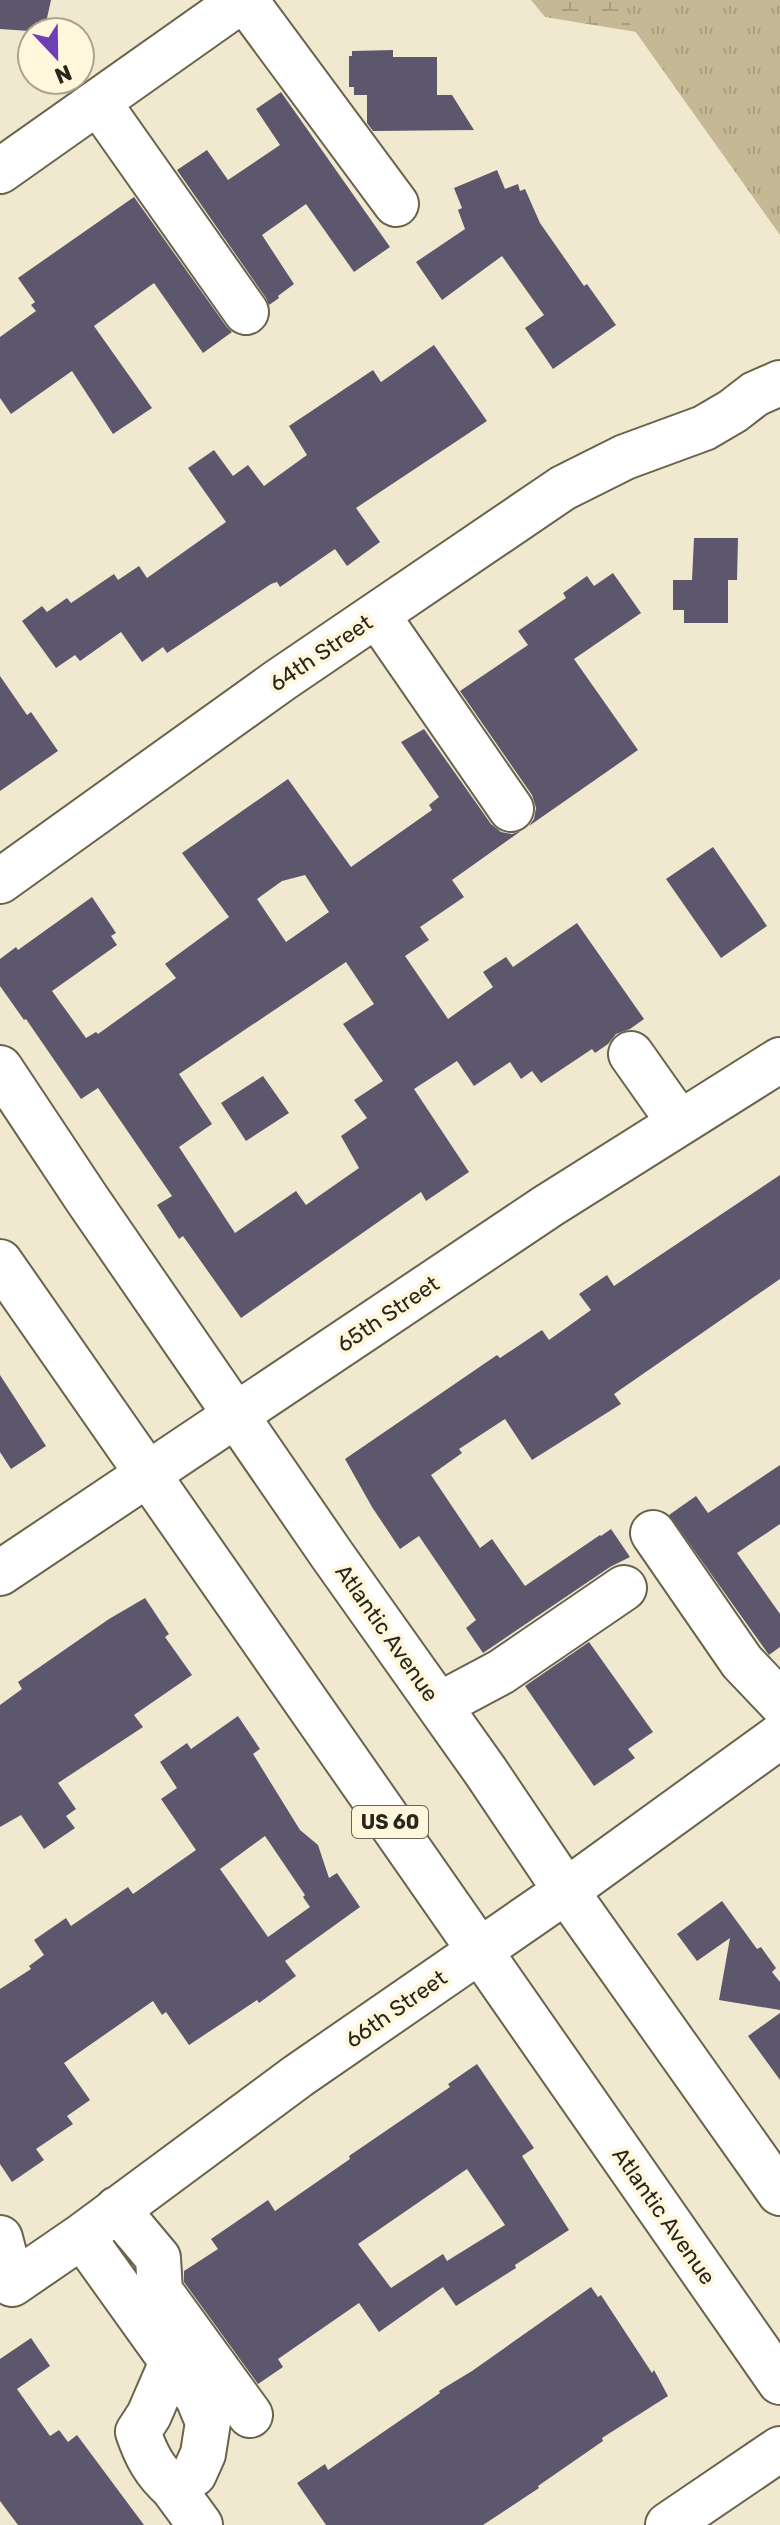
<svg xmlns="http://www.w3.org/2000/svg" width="780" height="2525" viewBox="0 0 780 2525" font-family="Rubik,sans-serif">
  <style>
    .wetland { fill: url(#wetland-marsh) }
    .park { fill: url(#park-tufts) }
    .building { fill: #5d576d; fill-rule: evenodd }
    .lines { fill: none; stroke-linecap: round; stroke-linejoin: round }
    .minor-casing { stroke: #6a634c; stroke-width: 48 }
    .highway-casing { stroke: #6a634c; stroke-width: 48 }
    .minor { stroke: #fff; stroke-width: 44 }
    .highway { stroke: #fff; stroke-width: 44 }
    .labels { text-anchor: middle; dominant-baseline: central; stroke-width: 8; stroke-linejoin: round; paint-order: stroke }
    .shield { fill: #fff6dc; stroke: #696456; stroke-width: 2 }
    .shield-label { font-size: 20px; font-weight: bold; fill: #29261c }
    .street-label { font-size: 22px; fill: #29261c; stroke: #fff6dc }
  </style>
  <defs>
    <pattern id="wetland-marsh" width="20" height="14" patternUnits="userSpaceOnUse" patternTransform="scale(2)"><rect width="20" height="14" fill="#c4b994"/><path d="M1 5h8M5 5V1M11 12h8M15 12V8" fill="none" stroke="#a89f7f"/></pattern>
    <pattern id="park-tufts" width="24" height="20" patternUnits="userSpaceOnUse" patternTransform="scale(2)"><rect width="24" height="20" fill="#c4b994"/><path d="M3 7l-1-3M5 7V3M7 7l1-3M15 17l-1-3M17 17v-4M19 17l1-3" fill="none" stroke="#a89f7f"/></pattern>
  </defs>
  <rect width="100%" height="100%" fill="#f1e9cf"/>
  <path class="wetland" d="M531,0H780L740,49L545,17Z"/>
  <path class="park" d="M613,0H780V235Z"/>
  <path class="building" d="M0,0H51L44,32L0,29Z
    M393,50V57H437V95H452L474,130L373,131L367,123V95H354V87H349V56H352V51Z
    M281,92L390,247L354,272L306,204L262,235L294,284L278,296L279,298L269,305L266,298L177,170L207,150L228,180L280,145L256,109Z
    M497,170L505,189L518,184L520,191L525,189L540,223L584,286L587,284L616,325L553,369L525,328L544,315L502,256L442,300L416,262L465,229L458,210L462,208L454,188Z
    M134,197L226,326L232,332L203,353L154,283L94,326L152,408L113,434L72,371L11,414L0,398V337L36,311L31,305L35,302L18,278Z
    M434,345L487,421L356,508L380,542L347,566L335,549L280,587L277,582L271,584L167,653L163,647L142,662L121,632L80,661L75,655L56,668L22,621L42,606L47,612L67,598L71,603L114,574L118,580L139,566L147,578L226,522L188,468L214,450L233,476L248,465L264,486L307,455L289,426L373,370L381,382Z
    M694,538H738L737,580H728V623H684V610H673V580H692Z
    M613,573L641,613L574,659L638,750L529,826L534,819L536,808L532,795L460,691L528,645L518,631L566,598L563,593L587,576L594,586Z
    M0,676L27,715L31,712L58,751L0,791Z
    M424,729L491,824L501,832L512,834L521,831L452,880L464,897L420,927L429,940L405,956L448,1019L493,987L483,972L506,957L513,967L577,923L644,1019L630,1029L616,1034L608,1044L595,1053L592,1049L541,1083L532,1071L521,1079L510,1062L474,1086L457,1061L414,1089L469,1172L426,1201L421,1192L241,1318L183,1236L179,1239L157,1205L172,1196L98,1088L81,1099L26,1019L24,1020L0,986V959L16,947L18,950L92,897L116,933L111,936L117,945L52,991L86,1038L96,1032L98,1034L176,978L165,964L229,917L182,853L288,779L351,867L432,810L429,805L439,797L401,742ZM305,875L329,912L286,942L257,899L282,881ZM346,962L374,1004L343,1024L383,1081L354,1100L367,1118L341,1136L359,1168L306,1205L296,1191L235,1233L179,1147L212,1124L179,1074Z
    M713,847L767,926L721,958L666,879Z
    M263,1076L289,1113L246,1141L221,1103Z
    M780,1175V1279L614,1394L621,1404L532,1460L505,1419L459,1449L462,1453L431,1475L480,1548L492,1539L525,1586L600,1535L601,1536L611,1529L630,1557L610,1567L483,1653L466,1628L476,1620L419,1536L400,1549L372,1507L345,1459L497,1355L500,1358L542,1330L549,1340L591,1310L579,1294L607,1275L614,1286Z
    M0,1375L46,1446L11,1469L0,1452Z
    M780,1465V1524L737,1553L780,1614V1647L769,1655L669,1515L696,1496L708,1513Z
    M145,1598L169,1634L165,1637L192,1675L134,1715L143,1727L58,1783L76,1809L66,1816L75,1828L44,1849L21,1815L0,1827V1705L22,1689L18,1682L109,1619Z
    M589,1642L653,1732L628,1749L635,1758L594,1786L525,1686Z
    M238,1716L260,1749L253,1754L300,1830L318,1845L329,1878L337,1873L360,1907L285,1961L296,1976L259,2003L257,2000L189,2045L166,2012L162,2015L153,2001L64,2063L90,2100L67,2116L73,2124L36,2149L44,2160L12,2182L0,2164V1989L31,1969L29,1966L44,1955L34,1940L66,1918L71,1926L128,1887L133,1894L196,1850L161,1799L177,1788L160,1762L187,1743L191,1749ZM265,1836L305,1895L303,1897L310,1907L268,1937L220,1869Z
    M722,1901L757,1949L761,1947L776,1968L772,1972L780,1982V2010L719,2000L730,1938L697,1961L677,1934Z
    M780,2013V2080L748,2036Z
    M477,2064L534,2148L522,2156L569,2230L515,2265L516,2268L456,2306L443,2287L379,2332L359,2303L278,2359L283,2367L258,2384L184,2282V2271L218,2249L211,2239L268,2200L275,2211L350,2159L349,2156L450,2087L448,2084ZM467,2169L505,2225L447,2261L443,2254L391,2288L358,2244Z
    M591,2287L598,2297L601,2295L652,2373L654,2370L668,2396L602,2438L603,2441L538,2486L539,2488L483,2525H326L297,2483L325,2464L328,2470L440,2393L439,2391L472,2371Z
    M31,2338L50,2366L17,2389L50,2436L59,2430L68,2442L77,2435L144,2525H18L0,2501V2359Z"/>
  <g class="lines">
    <g class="minor-casing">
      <path id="minor" d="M245,0L396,204
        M98,102L246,312
        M0,171L242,0
        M377,615L511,809
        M0,881L279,681L563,488L625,457L704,428L733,411L755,394L780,383
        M631,1054L679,1122
        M0,1068L87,1199L332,1555L486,1772L566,1891L780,2193
        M653,1533L742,1662L780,1702
        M0,1573L548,1206L780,1060
        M439,1705L501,1672L624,1588
        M117,2209L158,2258L160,2291L250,2415
        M82,2236L198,2398L208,2422L203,2454L194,2474L173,2488C154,2471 146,2455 138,2432L149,2415L172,2362
        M0,2238L12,2284L82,2236L298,2076L566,1891L780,1736
        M173,2488L200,2525
        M668,2525L780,2449"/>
    </g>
    <g class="highway-casing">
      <path id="highway" d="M0,1262L780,2382"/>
    </g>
    <use href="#minor" class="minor"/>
    <use href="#highway" class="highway"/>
  </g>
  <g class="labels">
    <rect class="shield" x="352" y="1806" width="76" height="32" rx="6"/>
    <g class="shield-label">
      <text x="390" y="1822">US 60</text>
    </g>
    <g class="street-label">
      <text transform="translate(321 653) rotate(-34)">64th Street</text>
      <text transform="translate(388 1314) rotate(-34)">65th Street</text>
      <text transform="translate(387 1633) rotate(55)">Atlantic Avenue</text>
      <text transform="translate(396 2009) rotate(-35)">66th Street</text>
      <text transform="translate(664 2216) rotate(55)">Atlantic Avenue</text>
    </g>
  </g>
  <g transform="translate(56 56) rotate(158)"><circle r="38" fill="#fff6dc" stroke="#a9a38f" stroke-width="2"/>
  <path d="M0-6L14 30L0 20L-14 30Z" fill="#6e3eb5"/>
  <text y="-12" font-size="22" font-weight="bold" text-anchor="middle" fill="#29261c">N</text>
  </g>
</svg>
